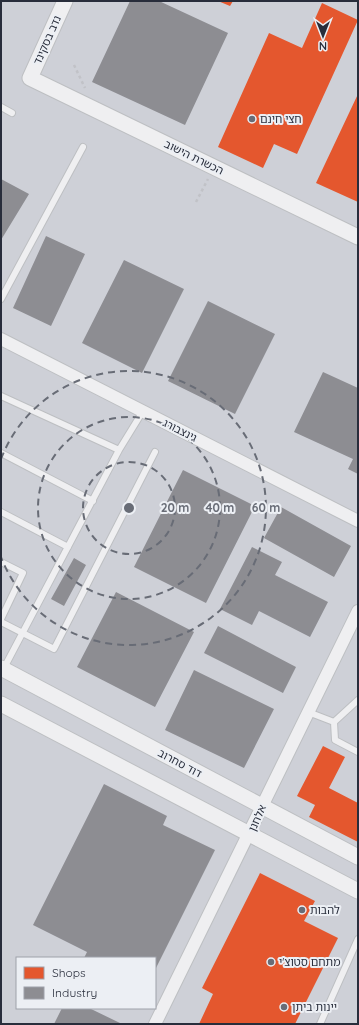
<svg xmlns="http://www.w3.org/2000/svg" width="359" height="1025" viewBox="0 0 359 1025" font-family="Quicksand,'Noto Sans Hebrew',sans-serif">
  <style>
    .built { fill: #ced0d7; fill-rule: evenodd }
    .shops { fill: #e4572e }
    .industry { fill: #8d8d92 }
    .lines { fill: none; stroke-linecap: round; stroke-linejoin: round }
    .service-casing { stroke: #bdbfc2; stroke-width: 8 }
    .minor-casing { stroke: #bdbfc2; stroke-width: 14 }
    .tertiary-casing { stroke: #bdbfc2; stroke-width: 17 }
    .path { stroke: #c1c2c7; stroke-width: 2.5; stroke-dasharray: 3 3; stroke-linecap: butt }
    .service { stroke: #efeff1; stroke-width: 6 }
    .minor { stroke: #efeff1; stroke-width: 12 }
    .tertiary { stroke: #efeff1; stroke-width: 15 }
    .ring { fill: none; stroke: #686c76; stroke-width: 2; stroke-dasharray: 7 5 }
    .poi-dot { fill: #686c76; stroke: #eceff4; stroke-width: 1.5 }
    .labels { text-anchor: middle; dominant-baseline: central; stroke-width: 4; stroke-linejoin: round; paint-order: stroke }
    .street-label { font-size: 11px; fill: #282d3b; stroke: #eceff4 }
    .poi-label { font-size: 11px; fill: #282d3b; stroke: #eceff4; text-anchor: start }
    .centre { fill: #686c76; stroke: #eceff4; stroke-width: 2 }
    .ring-label { font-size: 12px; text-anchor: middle; font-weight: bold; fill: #686c76; stroke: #eceff4; stroke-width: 4; stroke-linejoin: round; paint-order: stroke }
  </style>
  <rect width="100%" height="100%" fill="#dfe1e4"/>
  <path class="built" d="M1,1H358V1024H1ZM17,958H155V1008H17Z"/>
  <path class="shops" d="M218,1H233L230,6Z
    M322,3L358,20L297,154L274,144L263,168L218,147L269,33L302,48Z
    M358,94V202L316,183Z
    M323,746L345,757L329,788L358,803V842L309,817L315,805L297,796Z
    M260,873L315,901L304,921L338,938L295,1024H199L213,994L202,988Z"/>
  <path class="industry" d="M130,1H159L228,33L185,125L92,82Z
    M1,179L29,194L1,240Z
    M46,236L85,254L51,326L13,308Z
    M124,260L184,289L142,373L82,343Z
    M208,301L275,334L235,414L168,381Z
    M323,372L358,388V474L348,469L353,459L294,432Z
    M183,470L255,506L206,603L134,567Z
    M281,507L351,546L334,577L264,538Z
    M252,547L282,562L275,575L328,602L310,637L259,611L252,625L220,609Z
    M74,558L86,565L64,606L51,599Z
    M116,592L194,632L155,707L77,667Z
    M218,626L296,667L283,693L204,653Z
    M194,670L274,709L244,768L165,730Z
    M104,784L167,816L163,825L215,850L155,970V958H84L87,952L33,925Z
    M62,1008H89L120,1023L119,1024H54Z"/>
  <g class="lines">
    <g class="service-casing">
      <path id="service" d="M1,107L12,113
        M1,299L83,147
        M1,396L119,450
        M1,453L93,501
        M1,512L68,547
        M1,562L23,573L1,619
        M1,622L54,649L155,452
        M4,668L119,450L143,411
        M308,712L334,722
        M334,722L335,740L358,752
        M334,722L358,700
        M320,1024L358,939"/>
    </g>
    <g class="minor-casing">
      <path id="minor" d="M1,339L358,521
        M155,1024L358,611"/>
    </g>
    <g class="tertiary-casing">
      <path id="tertiary" d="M65,1L30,78L358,237
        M1,668L358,857
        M1,704L358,891"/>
    </g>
    <path class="path" d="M74,65L85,88
      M196,202L208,179"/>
    <use href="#service" class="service"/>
    <use href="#minor" class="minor"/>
    <use href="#tertiary" class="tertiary"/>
  </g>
  <g class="ring">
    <circle cx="129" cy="508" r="46"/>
    <circle cx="129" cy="508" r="91"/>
    <path d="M1 459A137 137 0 1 1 1 557"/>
  </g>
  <g class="poi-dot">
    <circle cx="252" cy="119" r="4"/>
    <circle cx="302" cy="910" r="4"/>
    <circle cx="271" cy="962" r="4"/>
    <circle cx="284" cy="1007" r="4"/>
  </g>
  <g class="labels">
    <g class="street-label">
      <text transform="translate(47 40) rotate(-66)">נדב בסקינד</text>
      <text transform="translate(194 157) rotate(26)">הכשרת הישוב</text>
      <text transform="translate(180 430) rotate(27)">גינצבורג</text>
      <text transform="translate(180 763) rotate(28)">דוד סחרוב</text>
      <text transform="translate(257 818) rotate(-66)">אלחנן</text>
    </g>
    <g class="poi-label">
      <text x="260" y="119">חצי חינם</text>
      <text x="310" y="910">להבות</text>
      <text x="279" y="962">מתחם סטוצ'י</text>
      <text x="292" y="1007">יינות ביתן</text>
    </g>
  </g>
  <circle cx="129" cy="508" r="6" class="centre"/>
  <g class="ring-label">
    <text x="175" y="512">20 m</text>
    <text x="220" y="512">40 m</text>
    <text x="266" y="512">60 m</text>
  </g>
  <rect width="359" height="1025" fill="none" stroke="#282d3b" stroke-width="4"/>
  <rect x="16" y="957" width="140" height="52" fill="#eceff4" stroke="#9ea1aa"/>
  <rect x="24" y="967" width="20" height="12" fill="#e4572e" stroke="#9ea1aa"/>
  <text x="52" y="977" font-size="12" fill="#282d3b">Shops</text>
  <rect x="24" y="987" width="20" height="12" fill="#8d8d92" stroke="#9ea1aa"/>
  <text x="52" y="997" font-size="12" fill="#282d3b">Industry</text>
  <g transform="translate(323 36) rotate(180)" stroke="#eceff4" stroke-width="3" paint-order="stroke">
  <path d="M0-3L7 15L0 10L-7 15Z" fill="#282d3b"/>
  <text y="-6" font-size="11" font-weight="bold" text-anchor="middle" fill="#282d3b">N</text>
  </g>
</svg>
